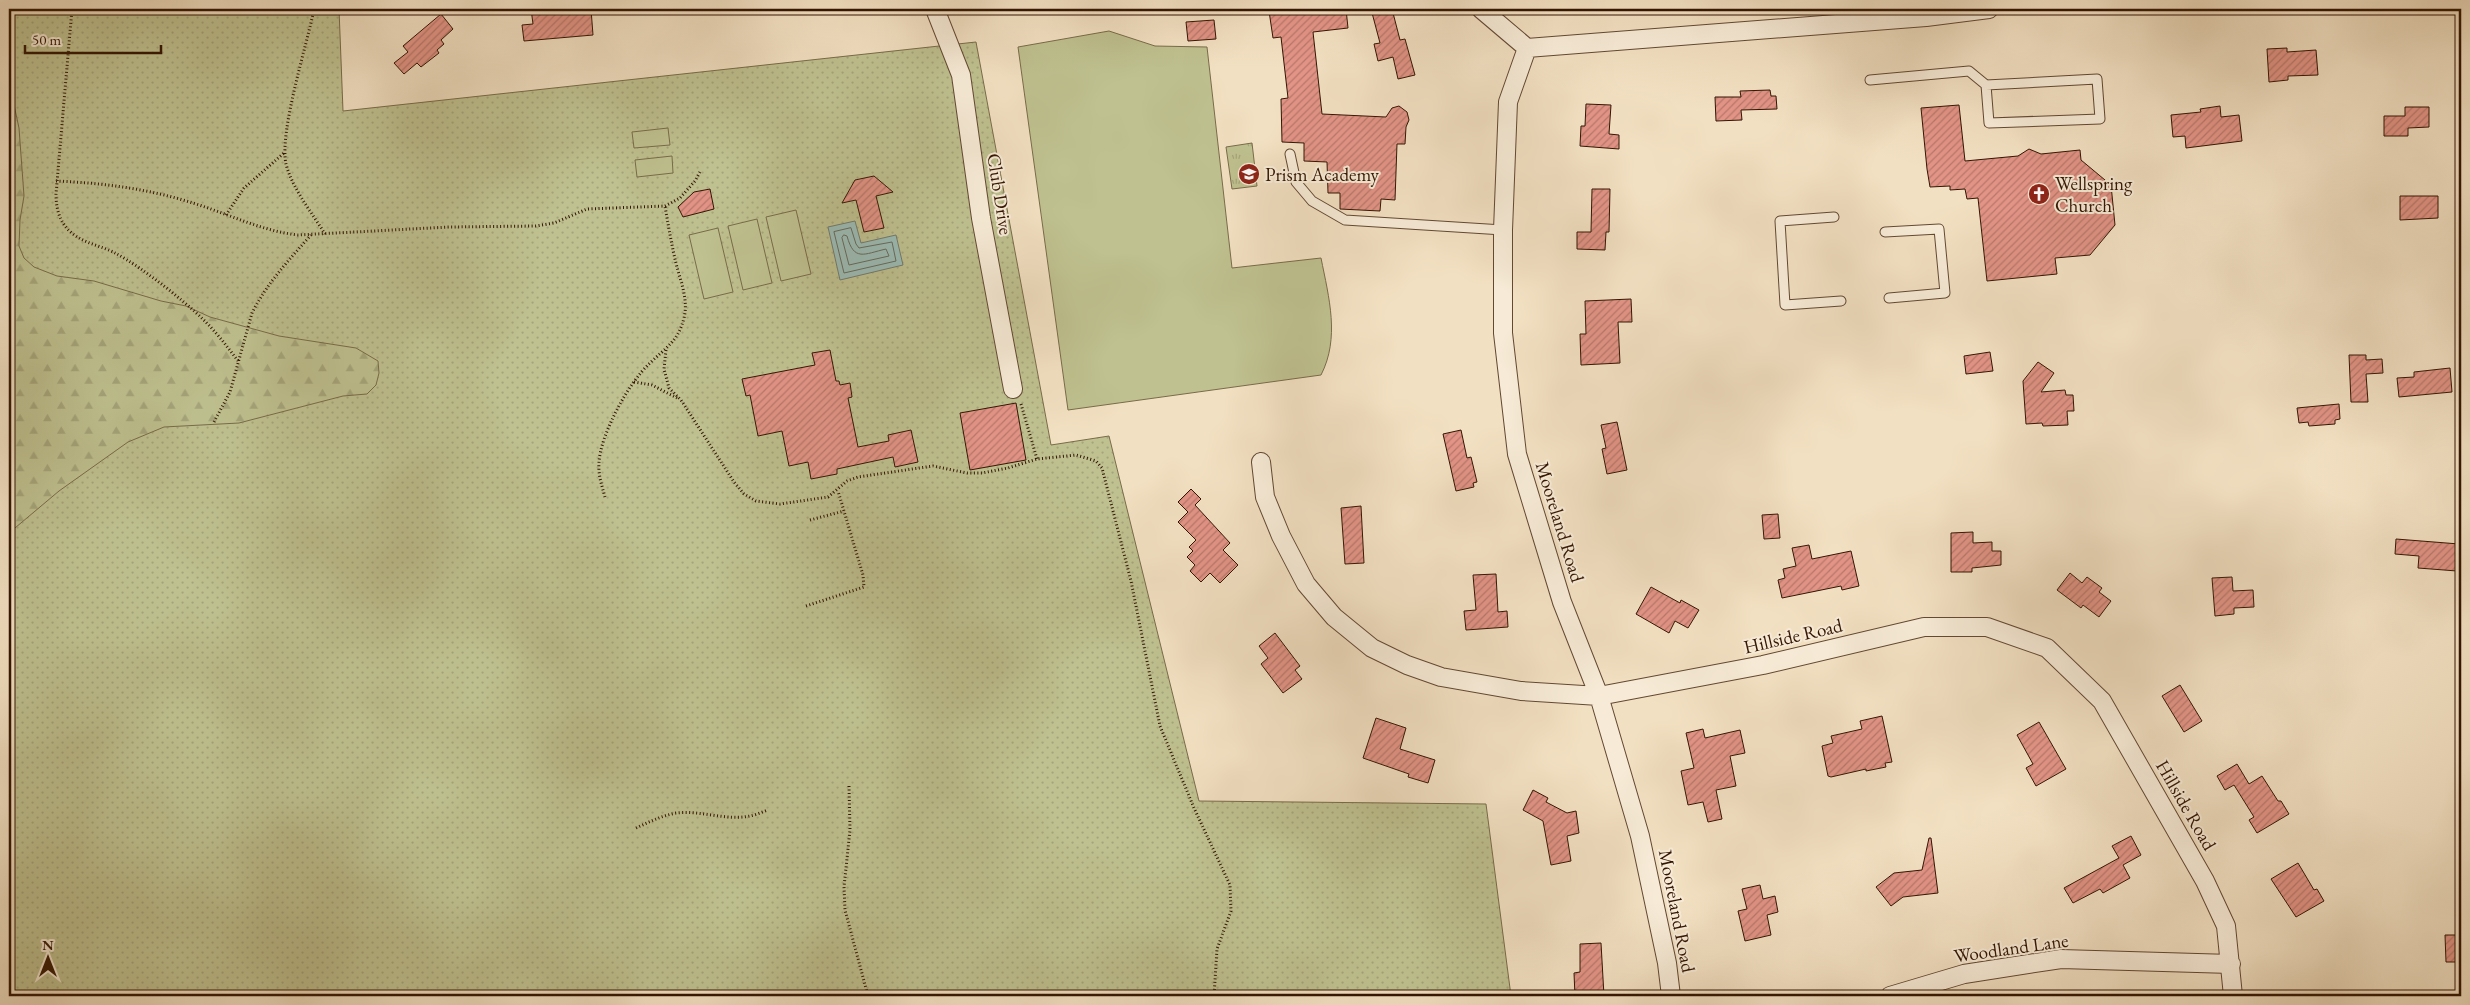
<svg xmlns="http://www.w3.org/2000/svg" width="2470" height="1005" viewBox="0 0 2470 1005" font-family="'EB Garamond',serif">
  <style>
    .grass { fill: url(#grass-dots); stroke: #796b4a }
    .forest { fill: url(#forest-firs); stroke: #796b4a }
    .park { fill: url(#park-tufts); stroke: #796b4a }
    .garden { fill: #bfc190; stroke: #796b4a }
    .water { fill: #9bbdb7; stroke: #717a6f }
    .lines { fill: none; stroke-linecap: round; stroke-linejoin: round }
    .shore { stroke: #67695d; stroke-width: 1 }
    .building { fill: url(#building-hatch); stroke: #331503 }
    .service-casing { stroke: #634833; stroke-width: 11 }
    .minor-casing { stroke: #634833; stroke-width: 20 }
    .path { stroke: #331503; stroke-width: 3; stroke-dasharray: 1 2.5; stroke-linecap: butt }
    .service { stroke: #f7ebd7; stroke-width: 9 }
    .minor { stroke: #f7ebd7; stroke-width: 18 }
    .labels { text-anchor: middle; dominant-baseline: central; stroke-width: 4; stroke-linejoin: round; paint-order: stroke }
    .poi-label { font-size: 19px; fill: #331503; stroke: #f7ebd7; text-anchor: start }
    .street-label { font-size: 19px; fill: #331503; stroke: #f7ebd7 }
  </style>
  <defs>
    <pattern id="grass-dots" width="8" height="8" patternUnits="userSpaceOnUse" patternTransform="scale(1.25)"><rect width="8" height="8" fill="#bfc190"/><path d="M2 2h.1M6 6h.1" fill="none" stroke="#a5a57b" stroke-width="1.8" stroke-linecap="round"/></pattern>
    <pattern id="forest-firs" width="22" height="20" patternUnits="userSpaceOnUse" patternTransform="scale(1.25)"><rect width="22" height="20" fill="#bfc190"/><path d="M5 1l3.5 6h-7zM16 11l3.5 6h-7z" fill="#a5a57b"/></pattern>
    <pattern id="park-tufts" width="24" height="20" patternUnits="userSpaceOnUse" patternTransform="scale(1.25)"><rect width="24" height="20" fill="#bfc190"/><path d="M3 7l-1-3M5 7V3M7 7l1-3M15 17l-1-3M17 17v-4M19 17l1-3" fill="none" stroke="#a5a57b"/></pattern>
    <pattern id="building-hatch" width="6" height="6" patternUnits="userSpaceOnUse" patternTransform="scale(1.25)"><rect width="6" height="6" fill="#e29486"/><path d="M-1 1l2-2M0 6l6-6M5 7l2-2" fill="none" stroke="#b8786b"/></pattern>
  </defs>
  <rect width="100%" height="100%" fill="#f2e0c2"/>
  <filter id="stains"><feTurbulence type="fractalNoise" baseFrequency=".004" numOctaves="4"/><feColorMatrix values="0 0 0 0 .2 0 0 0 0 .09 0 0 0 0 .02 0 0 0 .5 -.17"/></filter>
  <radialGradient id="worn" r=".72"><stop offset=".6" stop-color="#630" stop-opacity="0"/><stop offset="1" stop-color="#630" stop-opacity=".3"/></radialGradient>
  <path class="grass" d="M9,9H339L343,111L976,42L1051,445L1109,436L1199,801L1486,804L1511,996H9Z"/>
  <path class="forest" d="M9,82L19,128L24,196L20,220L19,246L24,258L34,267L57,276L94,281L161,301L186,306L210,317L279,336L356,348L378,361L379,373L376,385L367,394L343,396L239,423L164,427L128,442L59,491L9,533Z"/>
  <path class="park" d="M1252,143L1257,186L1232,189L1226,147Z"/>
  <path class="garden" d="M1109,31L1155,46L1207,47L1232,268L1321,258C1329,298 1340,338 1321,375L1068,410L1018,47Z
    M668,128L670,145L634,148L632,132Z
    M672,156L673,173L637,177L635,160Z
    M796,210L811,274L781,281L766,217Z
    M757,219L772,283L743,290L728,226Z
    M718,228L733,292L704,299L689,235Z"/>
  <path class="water" d="M855,221L861,243L896,235L903,265L840,280L828,227Z"/>
  <g class="lines">
    <path class="shore" d="M851,228L856,244L859,248L892,242L896,261L844,273L834,232Z
      M844,235L847,236C854,262 864,254 886,249L889,256L849,265L842,238Z"/>
  </g>
  <path class="building" d="M531,9H591L593,35L524,41L522,25L533,24Z
    M1292,9H1346L1348,28L1313,32L1322,114L1386,117L1392,108L1399,106L1407,112L1409,120L1406,127L1405,144H1397L1395,200L1381,199L1380,211L1340,209V193H1328L1327,162L1304,161V143L1282,142L1281,99L1288,98L1281,37L1273,38L1269,11Z
    M1371,9H1392L1400,40L1405,39L1415,75L1398,79L1393,57L1378,61L1374,44L1380,43Z
    M441,14L453,29L441,40L444,44L437,50L439,53L421,67L417,63L404,74L394,63L408,52L403,46Z
    M1214,20L1216,39L1188,41L1186,22Z
    M2287,48V52L2316,50L2318,75L2288,76V80L2269,82L2267,49Z
    M1770,90L1771,96H1776L1777,109L1741,110L1742,120L1716,121L1715,97H1741L1740,91Z
    M1586,104L1611,105L1609,134L1619,135V149L1580,146L1581,126H1585Z
    M1959,105L1965,161L2018,156L2029,149L2041,154L2080,150L2081,160L2111,185L2115,225L2090,255L2055,258L2057,274L1987,281L1978,198L1967,199L1965,189L1950,190V186L1930,187L1927,169L1921,108Z
    M2220,106L2221,117L2239,115L2242,141L2186,148L2185,136L2173,137L2171,115L2201,112L2200,109Z
    M2405,107H2429V127L2408,128V136H2384V116H2405Z
    M874,176L893,192L876,196L884,228L864,232L856,200L842,203L855,180Z
    M710,189L714,209L683,217L678,207L694,192Z
    M1592,189H1610L1609,232H1606L1605,250L1577,249V232H1591Z
    M2400,196H2438V218L2400,220Z
    M1631,299L1632,322H1618L1620,363L1581,365L1580,334H1586L1585,301Z
    M830,350L836,381H839L840,385L850,383L852,397L848,398L858,447L889,441L888,435L911,430L918,462L895,467L893,457L837,469V474L811,479L808,462L789,466L782,431L758,436L750,395L746,396L742,379L815,365L812,353Z
    M1990,352L1993,371L1966,374L1964,356Z
    M2349,355H2366V360L2382,359L2383,373L2366,374L2368,402H2351Z
    M2038,362L2054,373L2041,392L2065,390L2066,395H2073L2074,411H2067L2068,425L2043,426L2042,423L2026,424L2023,381Z
    M2450,368L2452,392L2399,397L2397,378L2414,377V372Z
    M1016,403L1026,460L970,470L960,413Z
    M2339,404L2340,419L2335,420V424L2309,426L2308,422L2299,423L2297,408Z
    M1617,422L1627,470L1607,474L1602,449L1606,448L1601,425Z
    M1461,430L1467,458L1471,457L1477,482L1473,483L1474,487L1456,491L1443,434Z
    M1191,489L1201,499L1195,505L1230,543L1223,550L1238,565L1220,583L1210,573L1201,582L1190,571L1195,565L1187,557L1193,551L1189,547L1196,540L1178,522L1188,512L1178,502Z
    M1361,506L1364,563L1345,564L1341,508Z
    M1778,514L1780,538L1764,539L1762,515Z
    M1973,532V543L1992,542V551H2001V565L1972,568V572H1951V533Z
    M2396,539L2459,544L2457,571L2418,568L2419,556L2395,554Z
    M1809,545L1812,559L1851,551L1859,586L1842,590L1841,586L1782,598L1778,580L1785,578L1783,569L1796,566L1792,548Z
    M2070,573L2082,583L2087,577L2102,588L2099,592L2111,601L2099,617L2083,605L2081,608L2057,590Z
    M1496,574L1498,612L1507,611L1508,627L1466,630L1464,611L1476,610L1473,575Z
    M2232,577L2233,591L2253,590L2254,607L2234,608V614L2215,616L2212,578Z
    M1651,587L1680,603L1681,600L1699,610L1688,628L1675,621L1669,633L1636,614Z
    M1275,633L1300,666L1295,670L1302,679L1283,693L1261,664L1268,658L1259,646Z
    M2180,685L2202,721L2184,732L2162,696Z
    M1882,716L1892,762L1885,763L1886,767L1866,771V769L1831,777L1828,776L1822,746L1833,743L1831,736L1862,729L1860,721Z
    M1376,718L1406,728L1400,749L1435,760L1428,783L1408,777L1409,774L1363,758Z
    M2039,722L2066,769L2036,786L2026,768L2033,764L2017,735Z
    M1703,729L1705,738L1740,730L1745,753L1730,756L1736,786L1716,790L1722,819L1708,822L1703,802L1688,805L1681,771L1694,768L1686,733Z
    M2237,764L2249,784L2262,776L2278,801H2281L2289,814L2257,833L2249,820L2254,817L2234,785L2225,790L2217,776Z
    M1533,790L1548,798L1546,802L1567,813L1576,811L1579,833L1567,836L1571,861L1551,865L1543,821L1523,810Z
    M2131,836L2141,855L2123,865L2130,878L2103,893L2100,889L2073,903L2064,888L2119,858L2112,846Z
    M1929,838H1931L1938,893L1903,897L1891,906L1876,887L1894,873L1922,870Z
    M2298,863L2314,890L2317,889L2324,901L2296,917L2271,879Z
    M1760,885L1763,899L1775,896L1778,912L1767,915L1771,935L1745,941L1738,911L1747,909L1742,889Z
    M2445,935H2461V962H2446Z
    M1601,943L1604,996H1575L1574,973L1580,972V944Z"/>
  <g class="lines">
    <g class="service-casing">
      <path id="service" d="M1870,80L1969,71L1986,85L2097,79L2100,119L1989,123L1986,85
        M1290,154L1296,182L1312,201L1345,220L1503,230
        M1834,217L1780,221L1785,305L1841,301
        M1885,232L1939,229L1945,293L1889,298"/>
    </g>
    <g class="minor-casing">
      <path id="minor" d="M935,9L961,75L981,218L1013,389
        M1481,9L1527,48L1926,17L1989,9
        M1527,48L1508,102L1503,230V333L1517,454L1562,602L1599,696L1640,836L1667,963L1671,996
        M1261,462L1265,497L1281,536L1306,584L1334,617L1372,648L1407,665L1441,677L1521,691L1599,696L1763,665L1924,627H1987L2047,648L2102,701L2205,881L2226,926L2233,996
        M1890,996L1964,974L2061,959L2231,964"/>
    </g>
    <path class="path" d="M72,9L56,194C56,210 60,224 73,234C86,244 102,246 115,253C142,267 196,309 215,332C224,342 231,352 239,362
      M314,9C307,45 279,132 286,164C292,188 312,213 325,234
      M56,181C104,183 150,189 196,204C231,215 262,231 298,235L449,227L536,226L554,223L587,209L665,206L680,198L695,181L701,170
      M226,215L244,188L284,153
      M666,350L664,369L669,388L681,400L734,482L744,494L756,501L780,504L828,497L847,481L858,477L933,466L967,473H982L1008,468L1037,459L1076,455L1096,461L1102,468L1131,581L1160,726L1194,808L1230,885L1231,911L1217,949L1214,996
      M634,382L652,385L677,398
      M1021,404L1037,459
      M214,422L230,392L252,313C267,283 289,260 311,235
      M605,497C602,486 598,475 599,463C600,435 629,382 650,363C665,348 678,342 684,318C689,298 679,278 675,259C671,241 668,224 665,206
      M810,520L844,511
      M806,606L864,587L863,575L838,491
      M849,786L850,830L844,887L845,910L868,996
      M636,828C649,822 661,816 676,813C701,810 726,821 750,816C756,815 762,812 768,810"/>
    <use href="#service" class="service"/>
    <use href="#minor" class="minor"/>
  </g>
  <defs>
    <g id="school-disc" transform="scale(1.125)"><circle r="9.5" fill="#8f2418" stroke="#f7ebd7"/><path d="M0-5L7-2L0 1L-7-2ZM-4 1L0 2.5L4 1V4Q0 6-4 4Z" fill="#fff"/></g>
    <g id="church-disc" transform="scale(1.125)"><circle r="9.5" fill="#8f2418" stroke="#f7ebd7"/><path d="M-1.2-6h2.4v3.5h3.3v2.4h-3.3V6h-2.4V-.1h-3.3v-2.4h3.3Z" fill="#fff"/></g>
  </defs>
  <g fill-rule="evenodd">
    <use href="#school-disc" x="1249" y="174"/>
    <use href="#church-disc" x="2039" y="194"/>
  </g>
  <g class="labels">
    <g class="poi-label">
      <text x="1265" y="174">Prism Academy</text>
      <text x="2055" y="183">Wellspring<tspan x="2055" dy="22">Church</tspan></text>
    </g>
    <g class="street-label">
      <text transform="translate(1000 194) rotate(81)">Club Drive</text>
      <text transform="translate(1560 522) rotate(73)">Mooreland Road</text>
      <text transform="translate(1793 636) rotate(-13)">Hillside Road</text>
      <text transform="translate(2186 805) rotate(60)">Hillside Road</text>
      <text transform="translate(1677 911) rotate(79)">Mooreland Road</text>
      <text transform="translate(2011 948) rotate(-8)">Woodland Lane</text>
    </g>
  </g>
  <rect width="2470" height="1005" fill="none" stroke="#f2e0c2" stroke-width="30"/>
  <rect x="10" y="10" width="2450" height="985" fill="none" stroke="#331503" stroke-width="2.5"/>
  <rect x="15" y="15" width="2440" height="975" fill="none" stroke="#331503"/>
  <g transform="translate(48 958)" stroke="#f7ebd7" stroke-width="4" paint-order="stroke">
  <path d="M0-4L9 19L0 12L-9 19Z" fill="#331503"/>
  <text y="-8" font-size="14" font-weight="bold" text-anchor="middle" fill="#331503">N</text>
  </g>
  <path d="M25 45v8h136v-8" fill="none" stroke="#331503" stroke-width="2.5"/>
  <text x="32" y="45" font-size="15" fill="#331503" stroke="#f7ebd7" stroke-width="4" paint-order="stroke">50 m</text>
  <rect width="100%" height="100%" filter="url(#stains)"/>
  <rect width="100%" height="100%" fill="url(#worn)"/>
</svg>
